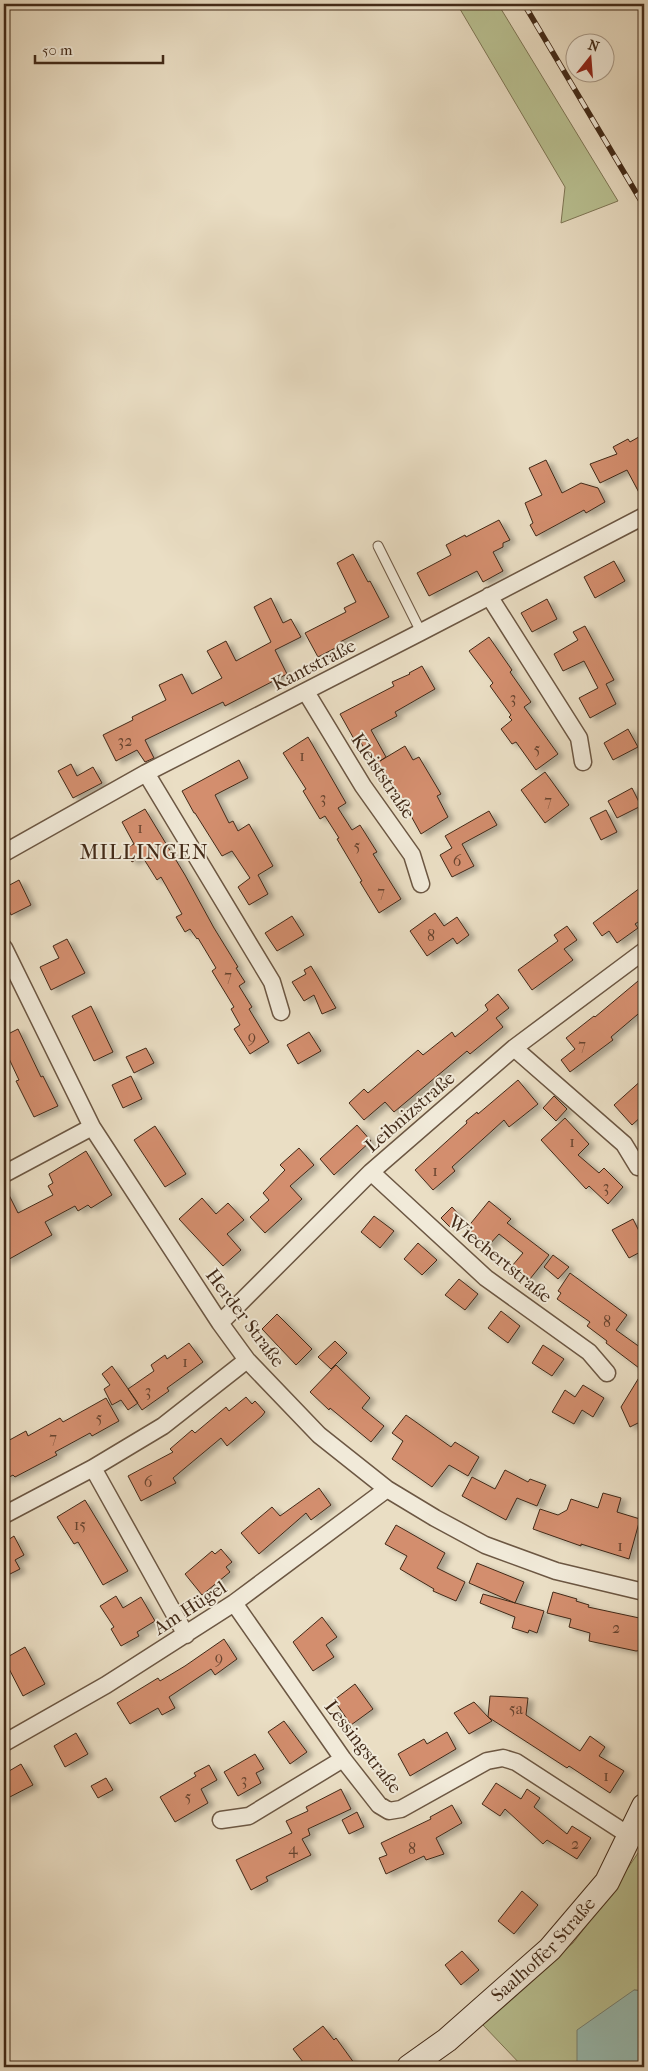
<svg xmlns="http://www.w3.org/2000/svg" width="648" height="2071" viewBox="0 0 648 2071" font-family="'IM FELL French Canon',serif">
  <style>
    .green { fill: #b9c192; stroke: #7e7655 }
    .water { fill: #98bcb2; stroke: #768274 }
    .building { fill: #d38e6e; stroke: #422a18; filter: url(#shadow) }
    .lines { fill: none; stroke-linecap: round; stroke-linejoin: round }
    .lane-casing { stroke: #6c5743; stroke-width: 11 }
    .street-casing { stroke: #6c5743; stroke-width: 19 }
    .secondary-casing { stroke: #422a18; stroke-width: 26 }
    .lane { stroke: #f1ead9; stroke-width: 9 }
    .street { stroke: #f1ead9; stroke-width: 16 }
    .secondary { stroke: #f1ead9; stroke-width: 24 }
    .rail-casing { stroke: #422a18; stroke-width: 5.5 }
    .rail { stroke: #f1ead9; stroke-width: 4; stroke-dasharray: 11; stroke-linecap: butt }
    .labels { text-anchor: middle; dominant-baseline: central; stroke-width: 4; stroke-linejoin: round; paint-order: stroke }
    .number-label { font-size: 16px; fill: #66432e }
    .street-label { font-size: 19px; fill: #422a18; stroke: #f1ead9 }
    .quarter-label { font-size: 21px; letter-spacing: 1px; fill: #422a18; stroke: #f1ead9 }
  </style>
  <defs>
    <filter id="shadow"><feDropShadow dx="5.5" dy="3" stdDeviation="2.5" flood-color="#0004"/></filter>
  </defs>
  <rect width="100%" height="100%" fill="#eadec4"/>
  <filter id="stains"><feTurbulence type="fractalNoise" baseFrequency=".004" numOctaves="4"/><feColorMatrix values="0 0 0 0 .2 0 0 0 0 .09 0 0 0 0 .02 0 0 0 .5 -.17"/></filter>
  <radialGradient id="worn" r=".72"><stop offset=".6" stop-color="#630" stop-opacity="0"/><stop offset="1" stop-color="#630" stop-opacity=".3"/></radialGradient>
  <path class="green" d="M457,4H498L618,201L561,223L565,187Z
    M640,1850L644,1852V1991L634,1990L577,2063L588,2067H523L483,2025L529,1980L573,1943L609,1896Z"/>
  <path class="water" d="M634,1990L644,1991V2067H588L577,2063V2030Z"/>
  <path class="building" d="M644,434V502L627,470L600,483L590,464L617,454L613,447L628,439L630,442Z
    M546,460L562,493L581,483L598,488L605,502L586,513L584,510L536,536L530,525L533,523L525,503L542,495L529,468Z
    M499,520L510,540L503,543V547L493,552L503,571L483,582L477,571L429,596L417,573L451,555L446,545L465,535L466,537Z
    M353,554L368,582L370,581L389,617L340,642L341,645L318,657L305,633L346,612L344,608L356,602L337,563Z
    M614,561L625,581L595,598L584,577Z
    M271,598L283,623L291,619L301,637L275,650L287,674L225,706L223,702L145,740L154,758L145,762L137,750L116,761L103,735L133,720L132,717L166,700L159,685L182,674L192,694L222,678L207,651L226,641L236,661L271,642L254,607Z
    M547,599L557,619L532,632L521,613Z
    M585,626L614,680L606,684L616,704L590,718L579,698L598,688L584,661L563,671L554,654L578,640L573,632Z
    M489,637L512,670L510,672L531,702L524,707L558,754L536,770L516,742L512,744L501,729L512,720L509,717L511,715L490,686L493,683L469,651Z
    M422,666L435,689L395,712L397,716L371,730L386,757L380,761L405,746L413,760L419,757L441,794L437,796L448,817L421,834L400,796L397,798L377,762L373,765L358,737L354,739L340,714L394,686L392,682L410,674L409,673Z
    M628,729L638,747L613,760L604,743Z
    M308,737L346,803L338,808L352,830L360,825L377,852L373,854L401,899L379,913L360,882L362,881L337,839L339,838L325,816L320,819L303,791L306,789L283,753Z
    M239,760L248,778L215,795L229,823L233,821L238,831L249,824L273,866L258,875L268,894L249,905L238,887L250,878L232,851L222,856L195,813H194L182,791Z
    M71,764L77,776L93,767L102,783L73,798L58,771Z
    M545,772L569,805L545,823L521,790Z
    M632,788L641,806L617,818L608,801Z
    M145,809L185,875L214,928L238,967L236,968L245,982L239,986L252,1007L249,1009L269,1042L250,1054L234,1029L240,1025L231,1009L234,1007L212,971L216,968L198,938L197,939L190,929L185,932L176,917L182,914L161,877L157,880L142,856L132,862L125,849L134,844L122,822Z
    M606,810L617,832L601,840L590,818Z
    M489,811L497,825L462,844L474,866L452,877L440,855L452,848L445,836Z
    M19,880L31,905L11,915L4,899V888Z
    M644,885V918L635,924L638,928L617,943L609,931L602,936L593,923Z
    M435,913L444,926L457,917L469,935L457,944L453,938L427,956L410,931Z
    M292,916L304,935L277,951L265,933Z
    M567,926L577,940L564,949L573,960L532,990L518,970L558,941L554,935Z
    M67,939L85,973L51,990L40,967L59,958L53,946Z
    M311,966L336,1008L322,1014L314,995L304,1001L292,982L306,974L304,970Z
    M644,976V1009L611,1037L613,1040L570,1072L561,1060L575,1049L566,1038L594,1016L595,1017Z
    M498,994L509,1008L496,1018L503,1027L470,1054L467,1051L394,1112L385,1102L364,1120L349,1103L364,1089L368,1093L418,1050L423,1055L452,1032L455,1037L488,1010L485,1005Z
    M91,1006L113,1052L94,1061L72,1016Z
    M18,1029L41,1077L43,1076L58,1106L34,1117L16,1081L19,1080L4,1048V1036Z
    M309,1032L321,1051L298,1064L287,1045Z
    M146,1048L154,1063L134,1073L126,1057Z
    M131,1076L142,1099L123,1108L112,1085Z
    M644,1078V1114L632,1125L614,1105Z
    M518,1080L538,1104L509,1127L504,1120L452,1167L455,1171L433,1190L415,1170L467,1123L466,1121L477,1112L478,1114Z
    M554,1096L567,1109L556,1121L543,1108Z
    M565,1118L589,1144L578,1155L599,1173L604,1168L623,1187L608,1204L589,1186L586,1189L541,1140Z
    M357,1125L371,1141L334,1175L320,1159Z
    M155,1126L186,1174L165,1187L134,1140Z
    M299,1148L314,1165L290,1186L302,1199L265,1233L250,1217L269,1200L263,1193L285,1170L280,1165Z
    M86,1151L112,1195L91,1208L88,1205L78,1211L75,1206L45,1222L52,1235L4,1262V1185L18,1213L53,1195L48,1186L53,1183L49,1174Z
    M202,1198L216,1214L228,1203L244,1220L227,1234L241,1250L223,1266L179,1219Z
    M489,1201L511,1219L507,1223L549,1255L530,1279L512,1266L523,1253L499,1234L488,1246L467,1228Z
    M452,1207L461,1217L450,1227L441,1218Z
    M374,1216L394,1231L380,1248L361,1232Z
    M633,1219L644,1241V1250L629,1258L612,1230Z
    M418,1243L437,1260L422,1275L404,1259Z
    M553,1255L569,1267L558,1279L544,1267Z
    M570,1273L627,1315L616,1330L644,1350V1420L630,1427L621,1407L643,1371L606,1343L607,1341L587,1326L590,1322L557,1299L561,1293L558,1291Z
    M459,1279L478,1294L465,1310L445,1295Z
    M501,1311L520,1326L508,1343L488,1328Z
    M277,1314L312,1349L296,1365L262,1329Z
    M335,1341L347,1353L331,1369L318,1357Z
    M189,1343L203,1362L167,1388L169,1391L142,1410L128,1389L154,1371L151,1365L165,1355L167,1359Z
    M543,1345L564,1359L552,1376L532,1363Z
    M336,1365L370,1398L362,1408L384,1426L371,1442L330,1408L329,1410L310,1392Z
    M112,1366L138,1403L128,1410L121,1400L112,1405L104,1389L110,1385L102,1374Z
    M583,1385L604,1398L593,1417L582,1410L574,1424L552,1412L565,1390L575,1397Z
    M246,1397L252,1404L255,1401L265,1412L262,1416L227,1446L221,1438L173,1478L176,1483L141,1501L128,1476L173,1452L170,1449L192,1430L195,1433L226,1407L229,1411Z
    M106,1398L119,1421L92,1436L90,1433L55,1452L57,1455L15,1477L13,1475L4,1480V1443L26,1431L28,1436L60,1418L63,1422Z
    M406,1415L451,1447L455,1442L479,1457L468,1476L449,1465L432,1487L392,1459L403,1441L392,1433Z
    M505,1470L528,1482L530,1479L546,1485L537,1506L517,1498L506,1520L462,1496L472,1477L495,1489Z
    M319,1488L331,1505L311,1520L306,1513L259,1554L241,1533L272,1507L280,1516Z
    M603,1493L621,1498L617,1512L640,1519L629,1559L581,1544V1546L533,1529L540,1509L558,1515L567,1510L571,1499L598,1508Z
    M85,1500L128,1571L103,1585L78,1542L74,1544L57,1517Z
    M396,1525L445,1553L437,1568L465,1582L456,1601L433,1591L434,1589L400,1569L407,1556L385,1544Z
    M14,1536L24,1555L15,1560L20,1569L4,1577V1540L5,1542Z
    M221,1549L232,1562L226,1567L230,1572L202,1595L185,1574L212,1551L215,1554Z
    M477,1563L524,1582L515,1603L469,1583Z
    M553,1592L577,1599L576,1601L589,1605L588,1607L644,1619V1650L636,1651L589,1641L590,1633L569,1627L571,1619L547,1613Z
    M483,1594L544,1611L537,1633L529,1630L528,1633L512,1628L515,1617L480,1603Z
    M116,1596L123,1608L141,1597L155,1621L137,1632L139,1636L121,1646L111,1629L114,1627L100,1606Z
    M322,1617L337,1637L326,1645L334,1657L313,1671L293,1642Z
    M224,1639L237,1659L215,1675L211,1669L169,1697L175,1708L162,1715L158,1708L130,1724L117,1703L158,1678L160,1681L185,1666Z
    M25,1647L45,1684L23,1696L4,1659Z
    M355,1684L373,1709L351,1725L334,1700Z
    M490,1696L528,1698L526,1715L580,1751L590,1736L605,1747L599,1756L624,1771L610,1793L569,1766L567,1768L488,1717L492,1721L469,1734L454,1713L474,1702L488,1717Z
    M284,1721L307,1752L290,1764L268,1732Z
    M447,1732L456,1749L410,1776L398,1754L424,1739L427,1744Z
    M76,1733L88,1754L65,1767L54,1746Z
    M255,1754L264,1769L256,1773L261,1783L238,1796L224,1772Z
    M21,1764L33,1785L4,1800V1774Z
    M209,1765L217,1780L201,1789L208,1803L175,1822L160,1797L196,1776L194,1773Z
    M106,1778L113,1790L98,1798L91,1786Z
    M496,1783L521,1799L527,1789L540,1798L534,1807L567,1834L572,1826L591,1838L577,1859L547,1840L543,1844L505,1809L500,1816L482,1804Z
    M341,1789L351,1809L308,1829L310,1835L302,1839L311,1855L266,1877L268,1881L251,1890L236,1860L292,1833L286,1821L308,1811L306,1807Z
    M452,1805L462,1823L436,1838L444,1854L426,1860L424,1856L386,1874L379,1858L387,1855L381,1843L431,1819L430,1817Z
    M357,1812L364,1827L349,1834L342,1820Z
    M522,1891L538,1905L514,1934L498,1921Z
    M462,1951L479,1970L461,1985L445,1965Z
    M323,2026L334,2040L336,2038L357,2067H307L293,2049Z"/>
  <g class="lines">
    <g class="lane-casing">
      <path id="lane" d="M378,546L421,632"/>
    </g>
    <g class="street-casing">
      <path id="street" d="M489,596L579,738L583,762
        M306,692L363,786L412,855L421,884
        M146,773L272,982L281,1012
        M4,853L146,773L421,632L644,516
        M4,948L92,1127L220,1323L247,1360L319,1435L387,1489L435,1518L485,1545L556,1571L644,1592
        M514,1048L624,1144L638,1167
        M371,1172L486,1278L589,1352L607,1373
        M4,1174L92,1127
        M220,1323L371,1172L514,1048L644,951
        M4,1515L93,1468
        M234,1603L343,1759L379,1805L389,1811L401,1809L487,1761L503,1758L516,1762L630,1836
        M186,1635L93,1468L163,1426L247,1360
        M4,1743L106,1685L234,1603L387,1489
        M221,1820L249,1816L343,1759"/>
    </g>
    <g class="secondary-casing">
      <g id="secondary">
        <path id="s1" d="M409,2067L447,2040L550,1949L607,1882L644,1806"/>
      </g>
    </g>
    <use href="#lane" class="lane"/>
    <use href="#street" class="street"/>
    <use href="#secondary" class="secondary"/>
    <g class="rail-casing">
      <path id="rail" d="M524,4L644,206"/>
    </g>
    <use href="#rail" class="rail"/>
  </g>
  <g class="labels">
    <g class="number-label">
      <text x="513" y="697">3</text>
      <text x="125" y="740">32</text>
      <text x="537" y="748">5</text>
      <text x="302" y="755">1</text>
      <text x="323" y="797">3</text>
      <text x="548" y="800">7</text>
      <text x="140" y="827">1</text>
      <text x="357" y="845">5</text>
      <text x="457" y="860">6</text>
      <text x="381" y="891">7</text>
      <text x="431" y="935">8</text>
      <text x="228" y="975">7</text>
      <text x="252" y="1036">9</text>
      <text x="582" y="1044">7</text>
      <text x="572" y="1141">1</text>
      <text x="435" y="1170">1</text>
      <text x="606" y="1186">3</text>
      <text x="607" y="1321">8</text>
      <text x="185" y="1361">1</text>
      <text x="148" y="1390">3</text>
      <text x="99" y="1417">5</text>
      <text x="53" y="1437">7</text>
      <text x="148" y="1481">6</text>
      <text x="80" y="1524">15</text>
      <text x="620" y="1545">1</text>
      <text x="616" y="1627">2</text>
      <text x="219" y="1657">9</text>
      <text x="516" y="1708">5a</text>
      <text x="606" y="1775">1</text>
      <text x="244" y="1779">3</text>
      <text x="188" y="1796">5</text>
      <text x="575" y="1843">2</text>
      <text x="293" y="1848">4</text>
      <text x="412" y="1848">8</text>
    </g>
    <g class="street-label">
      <text transform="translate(314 665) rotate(-27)">Kantstraße</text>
      <text transform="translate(383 776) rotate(56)">Kleiststraße</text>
      <text transform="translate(410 1112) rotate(-41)">Leibnizstraße</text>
      <text transform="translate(500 1259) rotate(39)">Wiechertstraße</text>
      <text transform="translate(245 1318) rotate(53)">Herder Straße</text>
      <text transform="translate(190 1608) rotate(-33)">Am Hügel</text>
      <text transform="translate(363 1747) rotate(52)">Lessingstraße</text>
      <text stroke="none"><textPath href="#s1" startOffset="179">Saalhoffer Straße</textPath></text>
    </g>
    <g class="quarter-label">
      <text x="144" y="852">MILLINGEN</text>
    </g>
  </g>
  <rect width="648" height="2071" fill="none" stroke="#eadec4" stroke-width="20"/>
  <rect x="5" y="5" width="638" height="2061" fill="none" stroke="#422a18" stroke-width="2.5"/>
  <rect x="10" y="10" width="628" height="2051" fill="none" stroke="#422a18"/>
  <g transform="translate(590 58) rotate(17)"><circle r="24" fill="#f1ead9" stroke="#ab9d8c"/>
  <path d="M0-4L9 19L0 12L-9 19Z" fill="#8f2418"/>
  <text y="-8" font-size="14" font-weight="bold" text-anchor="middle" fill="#422a18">N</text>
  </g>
  <path d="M35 55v8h128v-8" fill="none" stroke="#422a18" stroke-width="2.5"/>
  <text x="42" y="55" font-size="15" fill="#422a18" stroke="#f1ead9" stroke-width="4" paint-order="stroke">50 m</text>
  <rect width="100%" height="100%" filter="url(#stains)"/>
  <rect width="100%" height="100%" fill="url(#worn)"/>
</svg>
